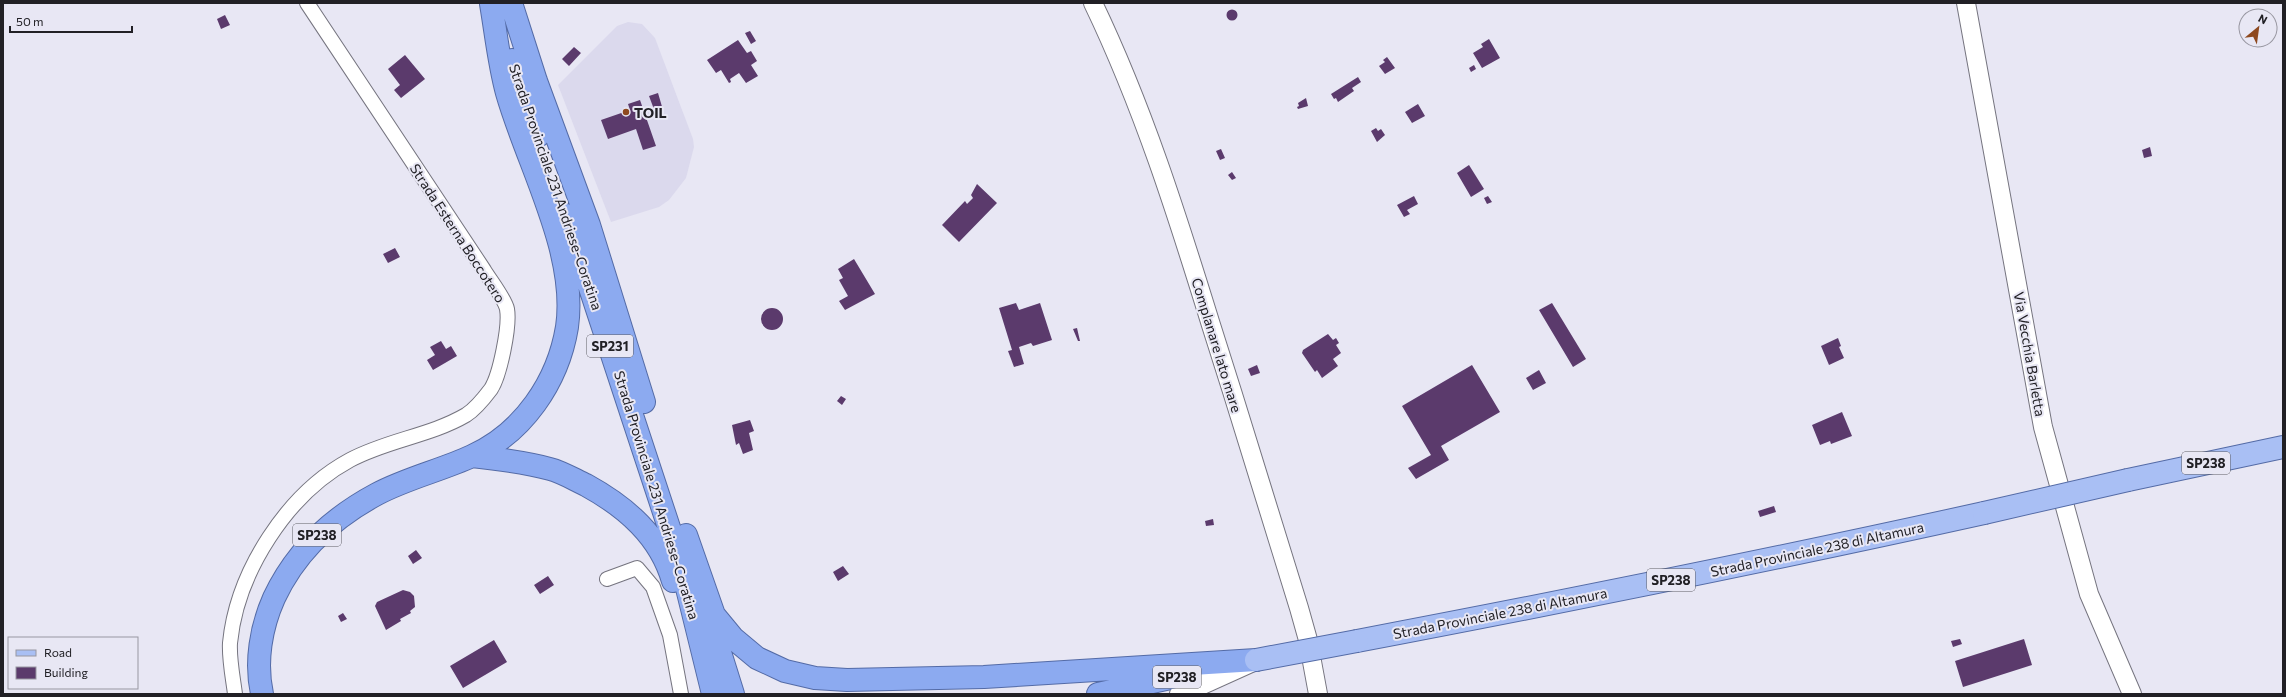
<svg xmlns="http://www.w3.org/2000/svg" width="2286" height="697" viewBox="0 0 2286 697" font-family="Commissioner,sans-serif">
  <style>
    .built { fill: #dbd9ed }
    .building { fill: #5b3a6c }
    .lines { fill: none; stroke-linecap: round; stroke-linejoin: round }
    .minor-casing { stroke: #75747f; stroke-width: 16 }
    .tertiary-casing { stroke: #75747f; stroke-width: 20 }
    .secondary-casing { stroke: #75747f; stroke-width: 22 }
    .primary-casing { stroke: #546ba6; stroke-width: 24 }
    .trunk-casing { stroke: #546ba6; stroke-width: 24 }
    .minor { stroke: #fff; stroke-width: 14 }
    .tertiary { stroke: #fff; stroke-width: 18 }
    .secondary { stroke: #fff; stroke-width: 20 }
    .primary { stroke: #a9bff4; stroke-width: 22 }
    .trunk { stroke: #8caaf0; stroke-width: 22 }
    .primary-bridge-casing { stroke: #546ba6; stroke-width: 24; stroke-linecap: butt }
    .primary-bridge { stroke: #a9bff4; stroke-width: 22 }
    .poi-dot { fill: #8e491f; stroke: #e8e7f4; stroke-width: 1.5 }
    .labels { text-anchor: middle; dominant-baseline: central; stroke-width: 4; stroke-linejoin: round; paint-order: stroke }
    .shield { fill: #e8e7f4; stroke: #5d5c63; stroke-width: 1 }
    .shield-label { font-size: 13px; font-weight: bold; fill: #212025 }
    .poi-label { font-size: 14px; font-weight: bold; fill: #212025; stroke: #e8e7f4; text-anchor: start }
    .street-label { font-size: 14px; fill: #212025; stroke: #e8e7f4 }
  </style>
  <rect width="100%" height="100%" fill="#e8e7f4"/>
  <path class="built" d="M628,22L642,24L655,38L693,139L694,147L686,178L669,200L659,207L611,222L558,85L617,26Z"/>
  <path class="building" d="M1226.5 15a5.5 5.5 0 1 1 11 0a5.5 5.5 0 1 1-11 0Z
    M225,15L230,25L221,29L217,19Z
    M750,31L756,41L751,44L745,33Z
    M1489,39L1500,58L1482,68L1473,53L1483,47L1481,44Z
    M738,40L747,53L751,51L757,61L751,65L758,76L746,83L739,73L730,79L731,82L729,83L721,70L716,73L707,60Z
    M574,47L581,53L569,66L562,59Z
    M405,55L425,79L401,98L394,90L400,85L388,69Z
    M1387,57L1395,68L1385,74L1379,66L1385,62L1383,60Z
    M1474,65L1476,69L1471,72L1469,68Z
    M1358,77L1361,82L1352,88L1354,91L1338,102L1336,98L1334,99L1331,94Z
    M658,93L663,110L655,112L649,96Z
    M1306,98L1308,106L1298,109L1297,107L1299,106L1298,103Z
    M640,100L656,146L643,150L636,129L608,139L601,120L630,110L628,104Z
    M1418,104L1425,116L1412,123L1405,112Z
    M1376,128L1378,131L1381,129L1385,135L1377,142L1371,131Z
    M2150,147L2152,156L2144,158L2142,150Z
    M1221,149L1225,158L1220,160L1216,151Z
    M1469,165L1484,189L1471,197L1457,173Z
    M1232,172L1236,178L1232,180L1228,175Z
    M977,184L997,203L959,242L942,225L965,201L967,204L973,198L971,195Z
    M1414,196L1418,204L1407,210L1410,214L1404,217L1397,205Z
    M1488,196L1492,202L1487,204L1484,198Z
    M395,248L400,257L388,263L383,254Z
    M854,259L875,294L845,310L839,301L848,296L839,280L843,278L838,269Z
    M1016,303L1019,310L1040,303L1052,340L1033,346L1031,343L1019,347L1024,364L1014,367L1008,351L1012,350L999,308Z
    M1552,303L1586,359L1573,367L1539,310Z
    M761 319a11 11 0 1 1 22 0a11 11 0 1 1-22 0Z
    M1077,328L1080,341H1078L1073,329Z
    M1328,334L1333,340L1336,338L1339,343L1336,345L1341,353L1333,359L1338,366L1322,378L1317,370L1315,372L1302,353L1303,350Z
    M1838,338L1841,346L1839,347L1844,358L1829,365L1821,346Z
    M441,341L446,349L451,346L457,356L433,370L427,360L435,355L430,347Z
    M1257,365L1260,373L1251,376L1248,369Z
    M1472,365L1500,412L1441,446L1449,460L1416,479L1408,468L1431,455L1402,406Z
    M1539,370L1546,383L1533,390L1526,378Z
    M841,396L846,399L842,405L837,401Z
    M1842,412L1852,436L1831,444L1830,441L1820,445L1812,425Z
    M750,420L754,431L749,433L753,450L743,454L739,443L736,445L732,425Z
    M1774,506L1776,512L1760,517L1758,511Z
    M1213,519L1214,525L1206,526L1205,521Z
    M416,550L422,558L413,564L408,556Z
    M843,566L849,574L838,581L833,572Z
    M548,576L554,585L540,594L534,585Z
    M403,590L410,592L414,596L415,607L410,611L411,613L400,619L401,621L386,630L375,606L377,602Z
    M343,613L347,619L341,622L338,616Z
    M1960,639L1962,644L1953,647L1951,641Z
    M2024,639L2032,665L1963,687L1955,661Z
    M494,640L507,662L463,688L450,666Z"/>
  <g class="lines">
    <g class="minor-casing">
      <path id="minor" d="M607,579L637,568L653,587L670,635L681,694
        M235,694C233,678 229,659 230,643C237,572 287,494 350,460C387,440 430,436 466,415C474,410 485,397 491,389C500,375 510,326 507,309C505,299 490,280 484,270L307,3"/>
    </g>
    <g class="tertiary-casing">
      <path id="tertiary" d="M1093,3C1143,107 1177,215 1211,325C1241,419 1270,513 1299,608L1308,640L1318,694
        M1966,3L2043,427L2089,594L2132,694"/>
    </g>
    <g class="secondary-casing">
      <path id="secondary" d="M1180,694L1251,662"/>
    </g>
    <g class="primary-casing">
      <path id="primary" d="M2128,480L2283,447
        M1357,641C1567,601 1776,559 1984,513"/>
    </g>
    <g class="trunk-casing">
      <path id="trunk" d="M511,3L536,81L589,225L644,402
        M512,60L538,136
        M566,215L681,564L713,694
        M472,456C499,459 524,462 550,469C562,472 575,480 586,485C626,507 660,536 673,581
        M686,535L714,615L733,638L757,658L785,671L815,678L847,680L984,677L1256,660
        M709,617L733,694
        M262,694C255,662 261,627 274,598C296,551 332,518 377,494C407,478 442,470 472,456C523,433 558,382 567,327C578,252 527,164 507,93C499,64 496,33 491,4
        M1098,694L1184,675"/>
    </g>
    <use href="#minor" class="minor"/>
    <use href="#tertiary" class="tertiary"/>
    <use href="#secondary" class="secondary"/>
    <use href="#primary" class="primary"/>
    <use href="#trunk" class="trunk"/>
    <g class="primary-bridge-casing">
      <path id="primary-bridge" d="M1984,513L2128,480
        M1256,660L1357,641"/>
    </g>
    <use href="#primary-bridge" class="primary-bridge"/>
  </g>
  <circle class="poi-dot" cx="626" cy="112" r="4"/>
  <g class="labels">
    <g class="shield">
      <rect x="587" y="335" width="46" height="22" rx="3"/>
      <rect x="2182" y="452" width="48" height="22" rx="3"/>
      <rect x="293" y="524" width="48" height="22" rx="3"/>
      <rect x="1647" y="569" width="48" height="22" rx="3"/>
      <rect x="1153" y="666" width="48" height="22" rx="3"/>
    </g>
    <g class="shield-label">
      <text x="610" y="346">SP231</text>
      <text x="2206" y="463">SP238</text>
      <text x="317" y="535">SP238</text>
      <text x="1671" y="580">SP238</text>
      <text x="1177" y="677">SP238</text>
    </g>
    <g class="poi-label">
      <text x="634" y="112">TOIL</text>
    </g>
    <g class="street-label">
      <text transform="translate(556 187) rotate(71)">Strada Provinciale 231 Andriese-Coratina</text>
      <text transform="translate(458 233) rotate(57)">Strada Esterna Boccotero</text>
      <text transform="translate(1217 345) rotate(73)">Complanare lato mare</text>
      <text transform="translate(2030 354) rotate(80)">Via Vecchia Barletta</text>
      <text transform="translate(657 495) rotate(73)">Strada Provinciale 231 Andriese-Coratina</text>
      <text transform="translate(1817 549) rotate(-12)">Strada Provinciale 238 di Altamura</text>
      <text transform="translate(1500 613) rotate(-11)">Strada Provinciale 238 di Altamura</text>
    </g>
  </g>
  <rect width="2286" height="697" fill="none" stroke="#212025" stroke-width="8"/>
  <rect x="8" y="637" width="130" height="52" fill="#e8e7f4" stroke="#9897a1"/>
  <rect x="16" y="650" width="20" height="6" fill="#a9bff4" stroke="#9897a1"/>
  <text x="44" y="657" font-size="12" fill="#212025">Road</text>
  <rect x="16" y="667" width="20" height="12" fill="#5b3a6c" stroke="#9897a1"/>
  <text x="44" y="677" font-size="12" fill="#212025">Building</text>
  <g transform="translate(2258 28) rotate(29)"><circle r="19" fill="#e8e7f4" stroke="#9897a1"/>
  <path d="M0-3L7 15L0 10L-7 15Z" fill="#8e491f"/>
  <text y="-6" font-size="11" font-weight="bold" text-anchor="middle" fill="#212025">N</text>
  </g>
  <path d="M10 26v6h122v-6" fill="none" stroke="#212025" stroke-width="2"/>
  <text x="16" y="26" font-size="12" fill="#212025" stroke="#e8e7f4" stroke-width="3" paint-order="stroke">50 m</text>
</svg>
